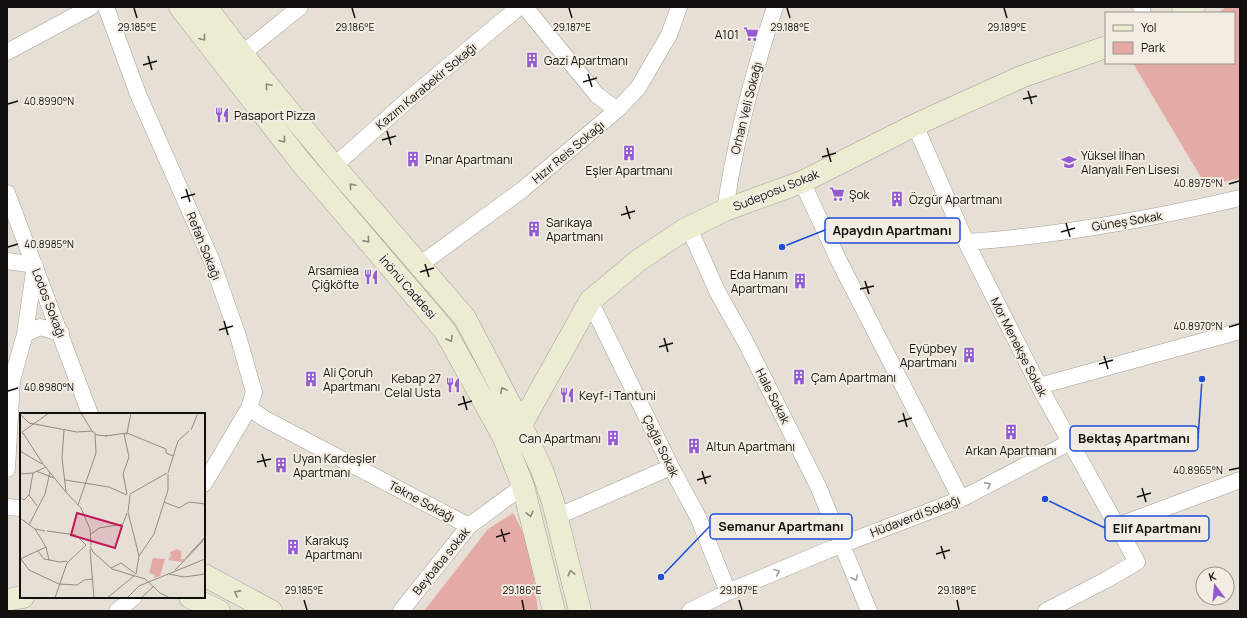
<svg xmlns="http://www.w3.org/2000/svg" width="1247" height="618" viewBox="0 0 1247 618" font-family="Manrope,sans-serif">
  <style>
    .green { fill: #e4aaa5 }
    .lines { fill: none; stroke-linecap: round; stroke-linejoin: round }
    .street-casing { stroke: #a59f96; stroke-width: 17 }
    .secondary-casing { stroke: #a59f96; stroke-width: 23 }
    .street { stroke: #fff; stroke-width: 16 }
    .secondary { stroke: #ececd3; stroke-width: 22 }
    .oneway { stroke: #8a897a }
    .oneway2 { stroke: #a09f9e }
    .ticks { fill: none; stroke: #12100d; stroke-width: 1.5 }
    .labels { text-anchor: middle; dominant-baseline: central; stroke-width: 4; stroke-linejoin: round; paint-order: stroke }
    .poi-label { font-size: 12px; fill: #12100d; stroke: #f2ece2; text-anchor: start }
    .street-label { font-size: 12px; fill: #12100d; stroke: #f2ece2 }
    .inset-road { fill: none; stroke: #918c85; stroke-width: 1 }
    .view { fill: #c2185b; fill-opacity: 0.15; stroke: #c2185b; stroke-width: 2 }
    .inset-edge { fill: none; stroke: #12100d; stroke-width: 2 }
    .ticks-label { font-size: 10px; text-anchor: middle; fill: #12100d; stroke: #f2ece2; stroke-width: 4; stroke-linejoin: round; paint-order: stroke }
    .leader { fill: none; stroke: #1d4ed8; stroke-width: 1.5 }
    .callout-dot { fill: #1d4ed8; stroke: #f2ece2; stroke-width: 1.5 }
    .callout { fill: #f2ece2; stroke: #1d4ed8; stroke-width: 1.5 }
    .callout-label { font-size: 13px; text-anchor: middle; font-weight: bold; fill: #12100d }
  </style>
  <rect width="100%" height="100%" fill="#e5dfd5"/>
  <path class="green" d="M1226,7H1240V178L1206,186L1133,63H1234V13H1218Z
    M513,513C531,542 534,578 538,611H424L488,529Z"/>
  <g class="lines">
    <g class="street-casing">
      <path id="street" d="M106,7L138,94L211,259L238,336L254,392L249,408L204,484
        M525,7L597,95L617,110
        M1141,7L1143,13
        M7,52L91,7
        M242,54L300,7
        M915,125L966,242L1039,386L1137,562L1106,580L1046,611
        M334,166L409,99L519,7
        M802,182L840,263L961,499
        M7,193L90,414
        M725,210C735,141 753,73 775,7
        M689,228L717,291L745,341L818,486L869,611
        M966,242C1058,236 1150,219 1240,198
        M7,261L35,265L25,334
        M421,264L522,190L617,110L638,88L669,35L679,7
        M590,301L671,467L698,517L728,592
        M7,379L12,380L25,334L40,327L61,333
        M1039,386L1240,331
        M249,408L265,419L469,526
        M7,469L12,380
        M7,507L21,508
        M556,517L671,467
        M1117,526L1240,480
        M117,611L134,597
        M401,611L469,526L523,486
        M690,611L728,592L828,550L961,499L1070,442"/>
    </g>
    <g class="secondary-casing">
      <path id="secondary" d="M180,7L300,161L445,331L504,438L523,486L554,611
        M206,7L242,54L334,166L465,318L521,425L542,470L553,502L580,611
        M1183,13L1194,7
        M504,438L521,425L590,301L639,260L684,230L725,210L802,182L915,125L1021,77L1106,47
        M204,575L271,611
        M190,597L219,611
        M7,600L23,597"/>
    </g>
    <use href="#street" class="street"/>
    <use href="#secondary" class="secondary"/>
  </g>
  <defs><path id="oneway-chevron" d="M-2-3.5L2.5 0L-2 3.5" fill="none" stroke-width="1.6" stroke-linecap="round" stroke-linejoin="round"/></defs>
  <g class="oneway">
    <use href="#oneway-chevron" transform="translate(203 38) rotate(52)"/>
    <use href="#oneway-chevron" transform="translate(268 86) rotate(-130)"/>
    <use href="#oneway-chevron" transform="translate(283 140) rotate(52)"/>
    <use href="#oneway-chevron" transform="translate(352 186) rotate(-131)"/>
    <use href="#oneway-chevron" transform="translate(367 240) rotate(49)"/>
    <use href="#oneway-chevron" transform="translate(450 339) rotate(60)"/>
    <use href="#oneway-chevron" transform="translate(503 390) rotate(-118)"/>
    <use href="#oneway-chevron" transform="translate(530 514) rotate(76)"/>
    <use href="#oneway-chevron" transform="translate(571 573) rotate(-104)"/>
    <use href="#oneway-chevron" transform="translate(237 593) rotate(-151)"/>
  </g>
  <g class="oneway2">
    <use href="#oneway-chevron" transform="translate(988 485) rotate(-28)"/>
    <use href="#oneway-chevron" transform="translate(777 572) rotate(-23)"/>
    <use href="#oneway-chevron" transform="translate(855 578) rotate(67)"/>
  </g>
  <path class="ticks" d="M134,8L137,18M352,8L355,18M569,8L572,18M787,8L790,18M1004,8L1007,18M148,56L152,70M143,65L157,61M588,74L592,87M583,82L597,78M1028,91L1032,104M1023,99L1037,96M8,104L18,101M387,131L391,145M382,140L396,136M827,148L831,162M822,157L836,153M1229,184L1239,181M186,189L190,202M181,198L195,194M626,206L630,219M621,215L635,211M1066,223L1070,237M1061,232L1075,228M8,247L18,244M425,264L429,277M420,272L434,268M865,281L869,294M860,289L874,286M224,321L228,335M1229,327L1239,324M219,330L233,326M664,338L668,352M659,347L673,343M1104,356L1108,369M1099,364L1113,360M8,391L18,388M463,396L467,410M458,405L472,401M903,413L907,427M898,422L912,418M262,454L266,467M257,462L271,459M1229,470L1239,468M702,471L706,484M697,480L711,476M1142,488L1146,502M1137,497L1151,493M501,529L505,542M496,537L510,533M941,546L945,559M936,554L950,550M304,600L307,610M522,600L524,610M739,600L742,610M957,600L959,610"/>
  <defs>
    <g id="supermarket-bare" transform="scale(1.2)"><path d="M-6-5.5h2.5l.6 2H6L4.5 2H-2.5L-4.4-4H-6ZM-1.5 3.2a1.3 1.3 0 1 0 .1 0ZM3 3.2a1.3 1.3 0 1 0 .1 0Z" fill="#925bd3" stroke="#f2ece2" stroke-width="2.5" paint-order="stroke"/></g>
    <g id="building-bare" transform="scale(1.2)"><path d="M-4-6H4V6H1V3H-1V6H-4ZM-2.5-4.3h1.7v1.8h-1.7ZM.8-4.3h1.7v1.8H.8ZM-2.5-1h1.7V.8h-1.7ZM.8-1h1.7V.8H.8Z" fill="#925bd3" stroke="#f2ece2" stroke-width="2.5" paint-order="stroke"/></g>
    <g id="restaurant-bare" transform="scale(1.2)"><path d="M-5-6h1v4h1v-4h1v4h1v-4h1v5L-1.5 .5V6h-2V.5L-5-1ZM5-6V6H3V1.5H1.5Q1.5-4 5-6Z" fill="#925bd3" stroke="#f2ece2" stroke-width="2.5" paint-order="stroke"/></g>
    <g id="school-bare" transform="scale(1.2)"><path d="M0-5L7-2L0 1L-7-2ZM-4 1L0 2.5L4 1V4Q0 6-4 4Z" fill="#925bd3" stroke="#f2ece2" stroke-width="2.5" paint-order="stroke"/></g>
  </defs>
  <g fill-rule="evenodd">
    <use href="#supermarket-bare" x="751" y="34"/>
    <use href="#building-bare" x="532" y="60"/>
    <use href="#restaurant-bare" x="222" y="115"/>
    <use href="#building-bare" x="629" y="153"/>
    <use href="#building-bare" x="413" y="159"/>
    <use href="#school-bare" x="1069" y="162"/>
    <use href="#supermarket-bare" x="837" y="194"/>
    <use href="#building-bare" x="897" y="199"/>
    <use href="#building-bare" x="534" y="229"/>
    <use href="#restaurant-bare" x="371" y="277"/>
    <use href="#building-bare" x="800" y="281"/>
    <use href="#building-bare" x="969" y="355"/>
    <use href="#building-bare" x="799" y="377"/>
    <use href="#building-bare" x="311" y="379"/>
    <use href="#restaurant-bare" x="453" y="385"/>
    <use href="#restaurant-bare" x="567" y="395"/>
    <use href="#building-bare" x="1011" y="432"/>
    <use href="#building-bare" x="613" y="438"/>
    <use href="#building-bare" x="694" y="446"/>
    <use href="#building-bare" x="281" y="465"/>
    <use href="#building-bare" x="293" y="547"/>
  </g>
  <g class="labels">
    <g class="poi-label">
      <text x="739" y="34" text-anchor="end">A101</text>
      <text x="544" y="60">Gazi Apartmanı</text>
      <text x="234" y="115">Pasaport Pizza</text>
      <text x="1081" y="155">Yüksel İlhan<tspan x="1081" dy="14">Alanyalı Fen Lisesi</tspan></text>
      <text x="425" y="159">Pınar Apartmanı</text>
      <text x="629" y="170" text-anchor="middle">Eşler Apartmanı</text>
      <text x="849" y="194">Şok</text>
      <text x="909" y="199">Özgür Apartmanı</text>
      <text x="546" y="222">Sarıkaya<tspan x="546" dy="14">Apartmanı</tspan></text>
      <text x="359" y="270" text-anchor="end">Arsamiea<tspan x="359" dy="14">Çiğköfte</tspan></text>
      <text x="788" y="274" text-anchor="end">Eda Hanım<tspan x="788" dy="14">Apartmanı</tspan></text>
      <text x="957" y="348" text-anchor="end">Eyüpbey<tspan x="957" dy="14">Apartmanı</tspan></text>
      <text x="323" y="372">Ali Çoruh<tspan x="323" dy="14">Apartmanı</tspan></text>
      <text x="811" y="377">Çam Apartmanı</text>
      <text x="441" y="378" text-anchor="end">Kebap 27<tspan x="441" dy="14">Celal Usta</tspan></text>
      <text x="579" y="395">Keyf-i Tantuni</text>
      <text x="601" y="438" text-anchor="end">Can Apartmanı</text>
      <text x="706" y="446">Altun Apartmanı</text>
      <text x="1011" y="450" text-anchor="middle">Arkan Apartmanı</text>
      <text x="293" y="458">Uyan Kardeşler<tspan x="293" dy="14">Apartmanı</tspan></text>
      <text x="305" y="540">Karakuş<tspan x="305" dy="14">Apartmanı</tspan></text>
    </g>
    <g class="street-label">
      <text transform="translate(426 86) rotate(-40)">Kazım Karabekir Sokağı</text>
      <text transform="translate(746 108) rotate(-76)">Orhan Veli Sokağı</text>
      <text transform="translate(568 152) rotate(-40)">Hızır Reis Sokağı</text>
      <text transform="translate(776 190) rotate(-22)">Sudeposu Sokak</text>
      <text transform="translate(1127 221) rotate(-9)">Güneş Sokak</text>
      <text transform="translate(204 246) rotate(68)">Refah Sokağı</text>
      <text transform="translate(408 287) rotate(49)">İnönü Caddesi</text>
      <text transform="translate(49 303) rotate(69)">Lodos Sokağı</text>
      <text transform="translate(1019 347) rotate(63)">Mor Menekşe Sokak</text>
      <text transform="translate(773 396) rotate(63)">Hale Sokak</text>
      <text transform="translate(661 446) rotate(64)">Çağla Sokak</text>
      <text transform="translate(422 501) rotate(28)">Tekne Sokağı</text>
      <text transform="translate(915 516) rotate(-21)">Hüdaverdi Sokağı</text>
      <text transform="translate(441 561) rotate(-51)">Beybaba sokak</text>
    </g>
  </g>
  <g transform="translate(20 413)">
    <rect width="185" height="185" fill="#e5dfd5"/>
    <path d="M157,136L161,138V146H165L162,149L148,147L151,143L150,139ZM133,145L145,146L140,163L134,165L135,162L129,160Z" fill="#e4aaa5"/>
    <path class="inset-road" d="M61,0L72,18M0,1L9,10L57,19L72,18L77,22L87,23M44,17L42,45L46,79M171,17L178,0M3,20L23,51L45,78M107,20L146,36V40L153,43M107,20L111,0M3,21L2,19L29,0M104,21L109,44L103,61L107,81M85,23L107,20L106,22M0,38L22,51M16,58L34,65M148,60L158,28L169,18M0,61L13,60M45,67L89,74L107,82M45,78L61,95L70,116L71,132M110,81L147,60M9,82L13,60L26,54M9,82L17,93M110,82L108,99L119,143L116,161M0,84L4,87L9,82M144,89L159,95L169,89L185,91M58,92L76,40L75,21M0,105L15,116L25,118M9,112L25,81L30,59M15,116L26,134L29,147M27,118L56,122M71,121L79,115L103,111L107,100M57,123L66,132M70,133L73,139L92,156L125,166L140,180L150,185M70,136L74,185M18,138L24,146L40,149L47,148M119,143L134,121L148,77V61M0,146L26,134M1,146L9,157L39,171L57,172L64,167L73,166M91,155L101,150L116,161M155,157L182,129L184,125L166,145M149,161L164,164L185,161M35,185L47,150L66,132M87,185L114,163M107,185L119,173L185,146M121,185L134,173"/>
    <path class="view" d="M57,100L102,113L95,135L51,122Z"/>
    <rect width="185" height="185" class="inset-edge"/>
  </g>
  <g class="ticks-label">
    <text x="137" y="31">29.185°E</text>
    <text x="355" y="31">29.186°E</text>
    <text x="572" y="31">29.187°E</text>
    <text x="790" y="31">29.188°E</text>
    <text x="1007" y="31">29.189°E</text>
    <text x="49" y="105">40.8990°N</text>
    <text x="1198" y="187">40.8975°N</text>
    <text x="49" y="248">40.8985°N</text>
    <text x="1198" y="330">40.8970°N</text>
    <text x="49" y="391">40.8980°N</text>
    <text x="1198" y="474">40.8965°N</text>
    <text x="304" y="594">29.185°E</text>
    <text x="522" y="594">29.186°E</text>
    <text x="739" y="594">29.187°E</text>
    <text x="957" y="594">29.188°E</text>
  </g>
  <path class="leader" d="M782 247L825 230M1202 379L1198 439M661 577L710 526M1045 499L1105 528"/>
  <g class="callout-dot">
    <circle cx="782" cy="247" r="4"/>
    <circle cx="1202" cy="379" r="4"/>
    <circle cx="661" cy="577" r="4"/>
    <circle cx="1045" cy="499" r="4"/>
  </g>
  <g class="callout">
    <rect x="825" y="218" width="135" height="25" rx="4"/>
    <rect x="1070" y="426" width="128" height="25" rx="4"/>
    <rect x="710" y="514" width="142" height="25" rx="4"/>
    <rect x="1105" y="516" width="104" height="25" rx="4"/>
  </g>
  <g class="callout-label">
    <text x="892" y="235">Apaydın Apartmanı</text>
    <text x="1134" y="443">Bektaş Apartmanı</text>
    <text x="781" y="531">Semanur Apartmanı</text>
    <text x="1157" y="533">Elif Apartmanı</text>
  </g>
  <rect width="1247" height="618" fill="none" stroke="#12100d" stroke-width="16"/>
  <rect x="1105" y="12" width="130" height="52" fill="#f2ece2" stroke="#98948d"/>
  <rect x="1113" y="25" width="20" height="6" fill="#ececd3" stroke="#98948d"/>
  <text x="1141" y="32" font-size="12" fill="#12100d">Yol</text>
  <rect x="1113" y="42" width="20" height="12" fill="#e4aaa5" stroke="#98948d"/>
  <text x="1141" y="52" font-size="12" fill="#12100d">Park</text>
  <g transform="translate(1215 586) rotate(344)"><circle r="19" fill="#f2ece2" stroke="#98948d"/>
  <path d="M0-3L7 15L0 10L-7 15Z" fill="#925bd3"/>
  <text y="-6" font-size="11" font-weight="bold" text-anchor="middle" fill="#12100d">K</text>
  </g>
</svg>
